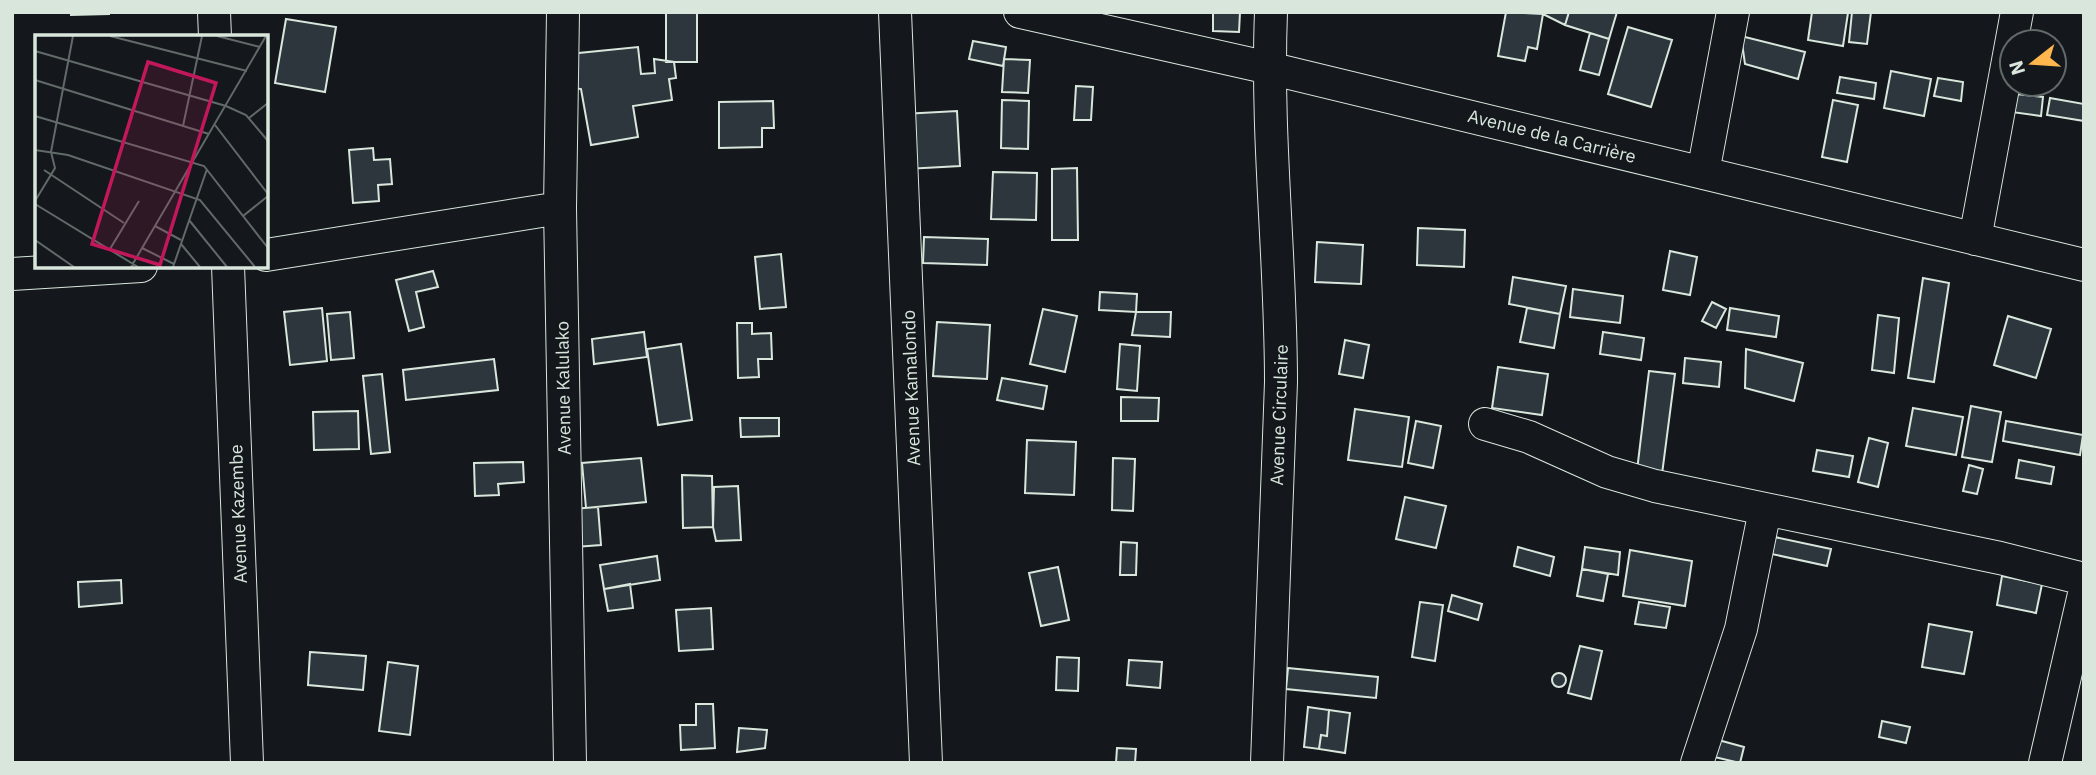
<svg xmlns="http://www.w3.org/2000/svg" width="2096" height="775" viewBox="0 0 2096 775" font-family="'IBM Plex Sans',sans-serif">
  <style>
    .building { fill: #2c363c; stroke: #d8e6dc; stroke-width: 2 }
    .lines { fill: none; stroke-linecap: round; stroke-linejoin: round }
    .minor-casing { stroke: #d8e6dc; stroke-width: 34 }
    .minor { stroke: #14181c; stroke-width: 32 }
    .labels { text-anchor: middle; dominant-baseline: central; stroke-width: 5; stroke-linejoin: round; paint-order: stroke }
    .street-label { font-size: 18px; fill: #d8e6dc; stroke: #14181c }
    .inset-road { fill: none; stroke: #626a69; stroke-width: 2 }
    .view { fill: #c2185b; fill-opacity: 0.15; stroke: #c2185b; stroke-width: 3.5 }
    .inset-edge { fill: none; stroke: #d8e6dc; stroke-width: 3.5 }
  </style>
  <rect width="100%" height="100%" fill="#14181c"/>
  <path class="building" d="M71,12H109V14L71,15Z
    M666,12H697V62H666Z
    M1213,12H1240L1239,32L1213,31Z
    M1506,12L1543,14L1537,49L1528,47L1525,61L1498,56Z
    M1533,12H1569L1565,25L1543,14Z
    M1569,12H1617L1609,39L1565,25Z
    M1812,12L1848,13L1843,46L1808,40Z
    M1852,12H1871L1867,44L1849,42Z
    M286,19L336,27L325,92L275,83Z
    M1628,27L1672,40L1651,107L1608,94Z
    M1590,33L1609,39L1599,75L1580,70Z
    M1741,36L1805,52L1798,79L1745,64Z
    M973,41L1006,47L1003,66L969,59Z
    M638,47L641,74L655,73L654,59L674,62L676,78L669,79L672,100L633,106L638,137L591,145L581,89L563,86L559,55Z
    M1004,59L1030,60L1028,93L1002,92Z
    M1891,71L1931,79L1924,116L1884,108Z
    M1840,77L1876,83L1874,99L1837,93Z
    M1938,78L1963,82L1961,101L1934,96Z
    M1076,86L1093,87L1091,120H1074Z
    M2007,93L2043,97L2041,116L2004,111Z
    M2050,98L2084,104V121L2047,115Z
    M1002,100L1029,101L1028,149L1001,148Z
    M1833,100L1858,105L1847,162L1822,157Z
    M773,101L774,128H762V147L719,148V102Z
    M957,111L960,166L906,169L903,114Z
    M373,148L374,160L390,159L392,184L378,185L379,201L353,203L349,150Z
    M1077,168L1078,240H1052V169Z
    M993,172L1037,173L1036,220L991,219Z
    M1418,228L1465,230L1464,267L1417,265Z
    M924,237L988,239L987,265L923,263Z
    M1317,242L1363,245L1361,284L1315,282Z
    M1670,251L1697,257L1690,295L1663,290Z
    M781,254L786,307L760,309L755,257Z
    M433,271L438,287L416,292L424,327L409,331L396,280Z
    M1513,277L1566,286L1560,314L1509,304Z
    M1923,278L1949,283L1934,382L1908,378Z
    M1573,289L1623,296L1620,323L1570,317Z
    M1100,292L1137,294L1136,312L1099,310Z
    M1712,302L1726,309L1716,328L1702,321Z
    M322,308L327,361L290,365L284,312Z
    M1527,308L1560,314L1554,348L1520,342Z
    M1730,308L1779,316L1776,337L1727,330Z
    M1043,309L1077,316L1065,372L1030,364Z
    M350,312L354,358L331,360L327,314Z
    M1136,312H1171L1170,337L1132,335Z
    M1878,315L1899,318L1894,373L1872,370Z
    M2008,316L2051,329L2036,378L1994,365Z
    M937,322L990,325L987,379L933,376Z
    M737,323H752V334L771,333L772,359H758L759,377L738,378Z
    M644,332L647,357L594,364L592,339Z
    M1603,332L1644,338L1641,360L1600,354Z
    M1345,340L1369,345L1363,378L1339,374Z
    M681,344L692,420L658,425L647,349Z
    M1120,344L1140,346L1137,391L1117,389Z
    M1746,349L1803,363L1794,401L1745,388Z
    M1685,358L1721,362L1719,387L1683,383Z
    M494,359L498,390L406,400L403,370Z
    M1498,367L1548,374L1542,415L1492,408Z
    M1649,371L1675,374L1661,482L1636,479Z
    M382,374L390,452L371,454L363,376Z
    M1002,378L1047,386L1043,409L997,400Z
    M1121,397L1159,398L1158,421H1121Z
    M1971,406L2001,412L1992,462L1962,457Z
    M1913,408L1963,417L1956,455L1906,446Z
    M1355,409L1409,417L1402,467L1348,460Z
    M358,411L359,449L314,450L313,412Z
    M740,418H779V436L741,437Z
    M1416,421L1441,426L1433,468L1408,463Z
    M2006,421L2083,435L2080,455L2003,441Z
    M1869,438L1888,443L1878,487L1858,482Z
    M1027,440L1076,442L1074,495L1025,493Z
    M1817,450L1853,456L1849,477L1813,471Z
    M641,458L646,502L586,508L582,463Z
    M1113,458L1135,459L1133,511L1112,510Z
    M2019,460L2054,467L2051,484L2016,478Z
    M523,462L524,482L498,484L499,495L475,496L474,463Z
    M1969,465L1983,469L1977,494L1963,491Z
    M682,475L712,476L713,527L683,528Z
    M738,486L741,540L716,541L713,527L714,487Z
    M1405,497L1446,506L1436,548L1396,539Z
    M598,507L601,545L575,547L571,509Z
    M1770,536L1831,549L1827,566L1767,553Z
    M1121,542L1137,543L1136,575H1120Z
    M1518,547L1554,557L1550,576L1514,566Z
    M1585,547L1620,552L1618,575L1582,569Z
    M1630,550L1692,561L1685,606L1623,596Z
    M657,556L660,580L604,589L600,565Z
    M1058,567L1069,620L1041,626L1029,573Z
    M1582,569L1608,574L1603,601L1577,596Z
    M2002,576L2042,584L2036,613L1997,605Z
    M121,580L122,603L79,607L78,582Z
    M630,584L633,608L608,611L604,589Z
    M1452,595L1482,604L1478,620L1448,611Z
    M1420,602L1443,605L1435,661L1412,657Z
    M1639,602L1670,607L1666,628L1635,624Z
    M711,608L713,649L679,651L676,610Z
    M1929,624L1972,632L1964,674L1922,667Z
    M1580,646L1602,651L1591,699L1568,693Z
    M310,652L366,656L363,690L308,685Z
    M1057,657L1079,658L1078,691L1056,690Z
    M1129,660L1162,662L1160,688L1127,685Z
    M388,662L418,666L410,735L379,731Z
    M1288,668L1378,677L1376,698L1286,689Z
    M1552 680a7 7 0 1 1 14 0a7 7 0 1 1-14 0Z
    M696,704H713L715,748L681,750L680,725H696Z
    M1308,707L1329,710L1327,736L1321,735L1319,749L1304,747Z
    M1329,710L1350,713L1345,753L1319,749L1321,735L1327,736Z
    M1882,721L1910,727L1906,743L1879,737Z
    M739,728L767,730L765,748L737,752Z
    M1711,738L1744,747L1740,763L1706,755Z
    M1117,748L1136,749L1135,763H1116Z"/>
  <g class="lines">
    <g class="minor-casing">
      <path id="minor" d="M214,12L215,37
        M563,12L560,208L570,763
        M895,12L926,763
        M1020,12L1269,68L2084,265
        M1703,173L1733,12
        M1975,239L2017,12
        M266,255L560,208
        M228,266L247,763
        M12,274L141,266
        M1485,424L1529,437L1607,472L1655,486L2000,558L2084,579
        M1267,763L1281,382C1281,259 1266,136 1271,12
        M1697,763L1741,629L1765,510
        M2045,763L2084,594"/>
    </g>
    <use href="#minor" class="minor"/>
  </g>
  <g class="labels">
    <g class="street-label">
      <text transform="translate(1552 136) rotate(14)">Avenue de la Carrière</text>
      <text transform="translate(563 388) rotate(-91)">Avenue Kalulako</text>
      <text transform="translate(911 388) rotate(-92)">Avenue Kamalondo</text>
      <text transform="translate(1279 415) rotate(-88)">Avenue Circulaire</text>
      <text transform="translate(238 514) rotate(-92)">Avenue Kazembe</text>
    </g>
  </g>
  <g transform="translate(35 35)">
    <rect width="233" height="233" fill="#14181c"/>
    <path class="inset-road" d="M75,1L212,36M182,1L225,12M0,16L191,71L211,80L233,106M0,45L174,99M0,81L169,131L233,213M214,83L233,68M180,90L233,159M148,91L167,1M0,115L33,120L165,165L220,232M16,117L38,1M9,135L89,188M0,166L20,133L16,117M0,169L103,232M208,181L233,161M154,185L192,232M120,191L146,205M0,205L39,232M146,209L165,232M107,213L139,229M75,214L104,166M96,232L231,1M138,232L172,134"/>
    <path class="view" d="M113,27L181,48L125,230L57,209Z"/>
    <rect width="233" height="233" class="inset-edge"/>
  </g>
  <rect width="2096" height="775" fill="none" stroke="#d8e6dc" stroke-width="28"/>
  <g transform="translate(2033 63) rotate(253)"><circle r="33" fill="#14181c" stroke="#626a69" stroke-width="2"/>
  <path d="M0-5L12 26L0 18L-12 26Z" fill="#ffb74d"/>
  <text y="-10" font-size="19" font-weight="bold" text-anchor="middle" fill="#d8e6dc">N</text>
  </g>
</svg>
